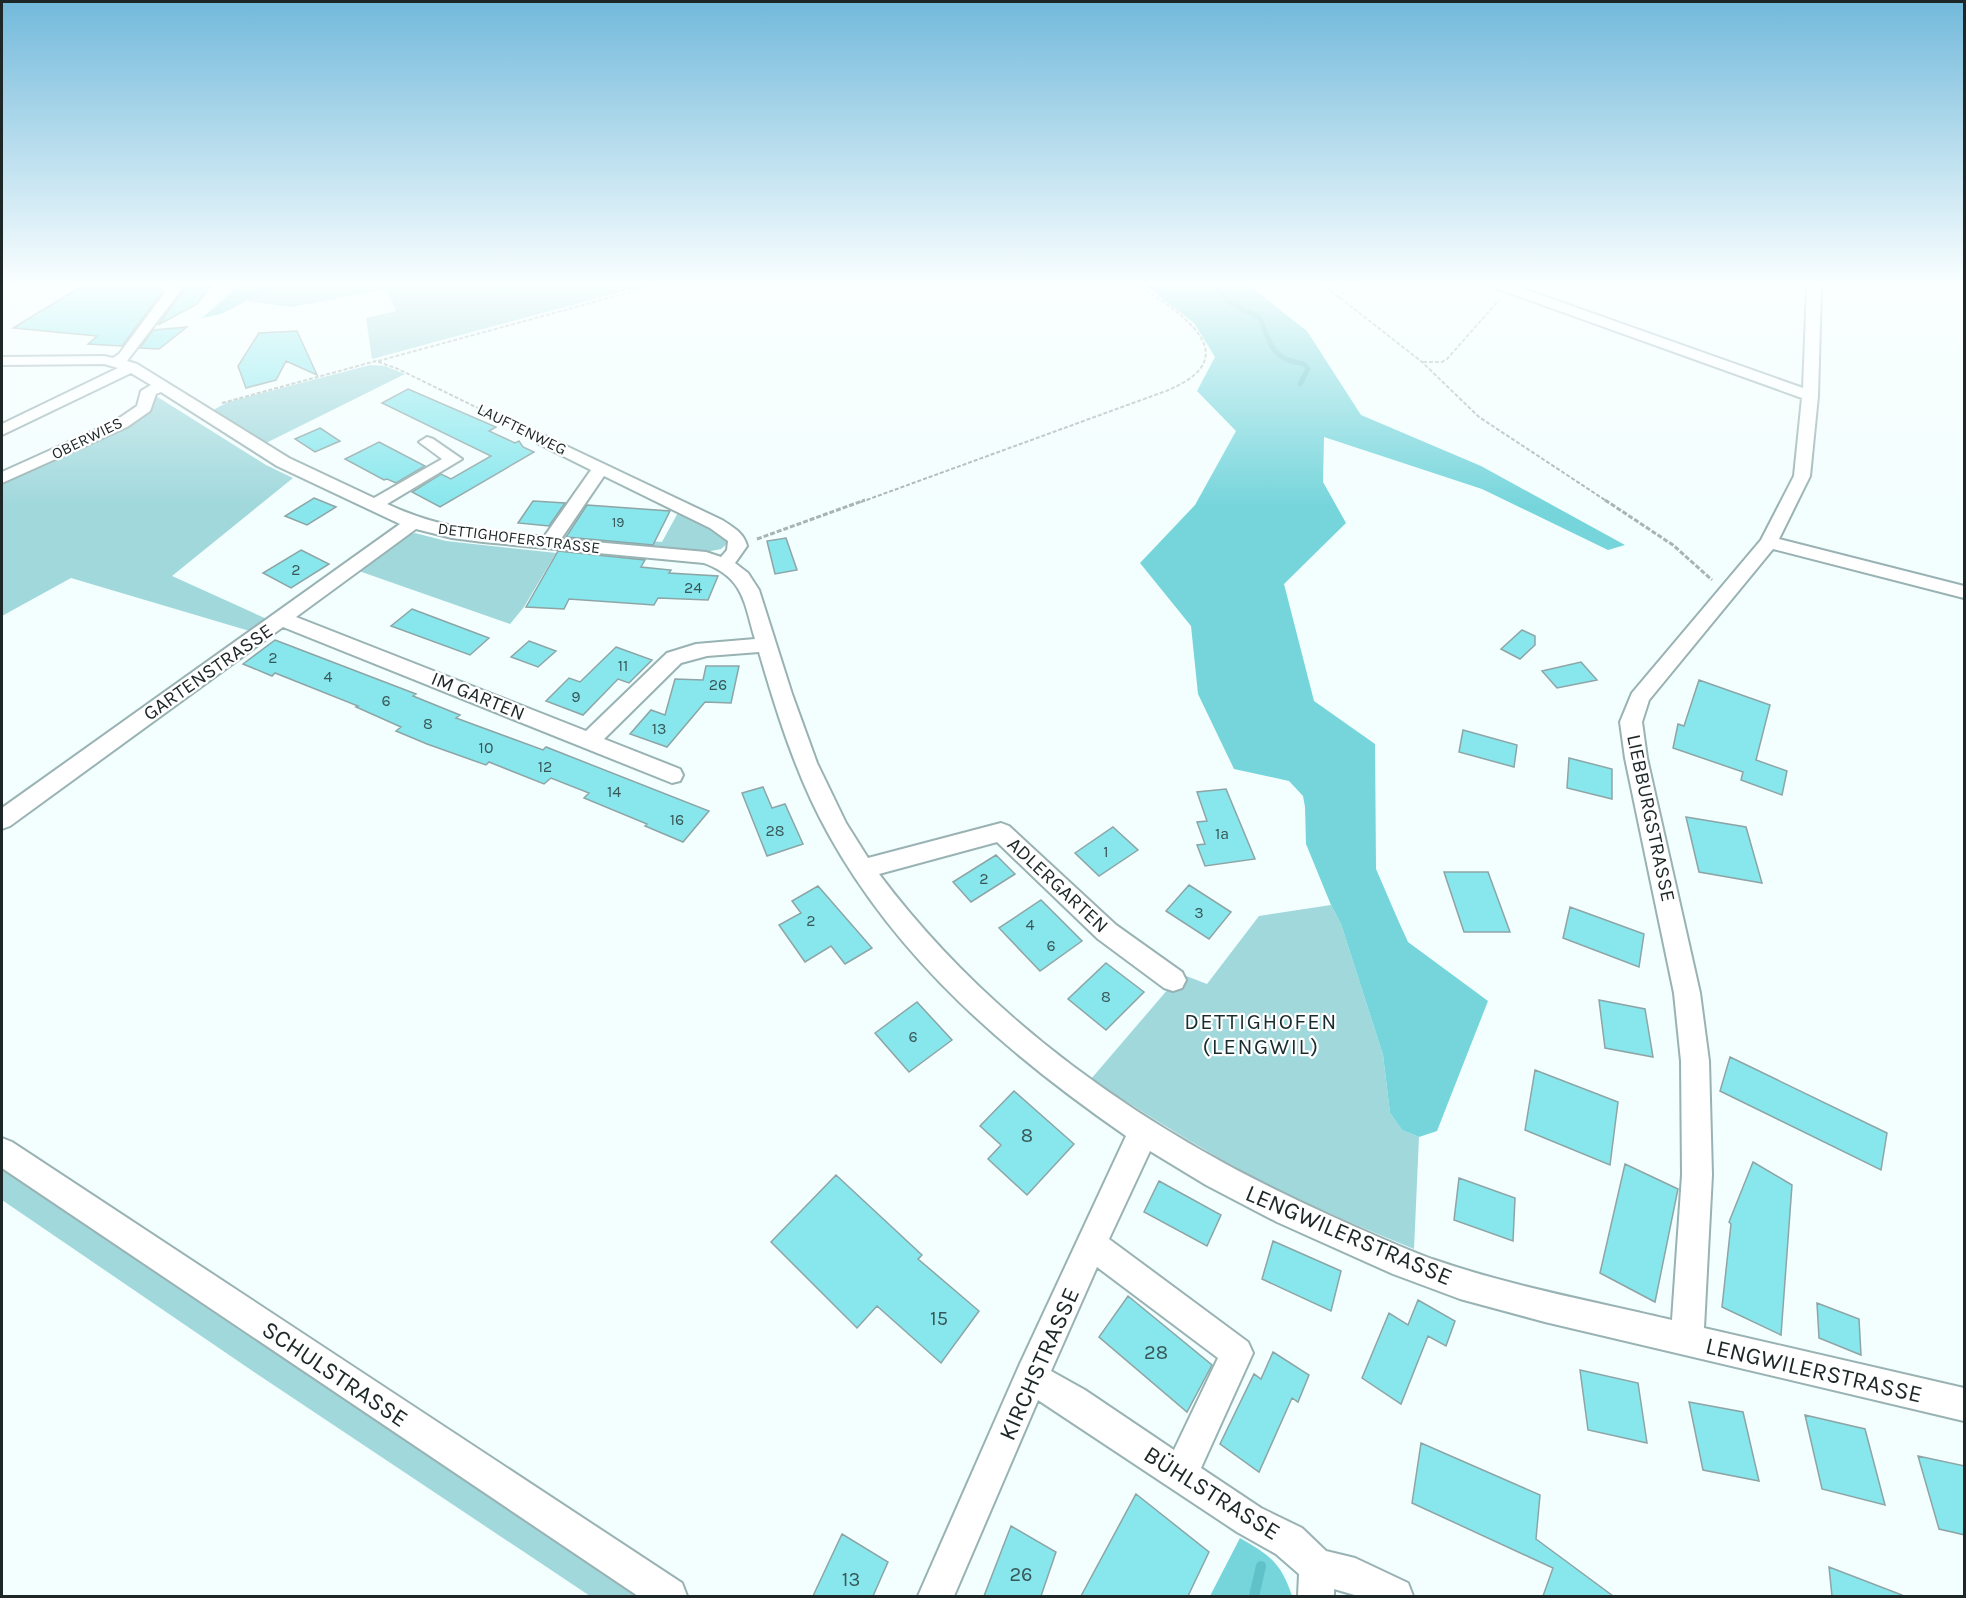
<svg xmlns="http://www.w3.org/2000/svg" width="1966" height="1598" viewBox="0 0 1966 1598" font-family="Karla,sans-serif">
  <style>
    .green { fill: #a0d8dc }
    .forest { fill: #75d5db }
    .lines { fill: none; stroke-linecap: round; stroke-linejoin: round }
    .stream-far1 { stroke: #61c1c8; stroke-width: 5 }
    .stream { stroke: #61c1c8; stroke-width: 10 }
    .building { fill: #87e7ed; stroke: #8da5a6; stroke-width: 1.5 }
    .minor-casing { stroke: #99b2b3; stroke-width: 4 }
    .path-far1 { stroke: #a8b3b3; stroke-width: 2; stroke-dasharray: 4 2; stroke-linecap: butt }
    .path { stroke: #a8b3b3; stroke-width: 3; stroke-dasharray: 5 2; stroke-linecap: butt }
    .minor { fill: #fff; fill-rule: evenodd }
    .labels { text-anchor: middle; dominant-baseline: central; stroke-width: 4.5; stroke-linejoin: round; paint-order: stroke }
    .far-number-label { font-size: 14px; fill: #385758 }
    .far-street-label { font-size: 16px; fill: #1d2727; stroke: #fff }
    .number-label { font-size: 16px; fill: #385758 }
    .street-label { font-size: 20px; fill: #1d2727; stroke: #fff }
    .near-number-label { font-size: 20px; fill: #385758 }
    .quarter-label { font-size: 22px; letter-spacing: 1.5px; fill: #182d2f; stroke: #fff }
    .near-street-label { font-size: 24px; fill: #1d2727; stroke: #fff }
  </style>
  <rect width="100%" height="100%" fill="#f3fefe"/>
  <path class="green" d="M281,283H654L372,359L366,318L396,311L387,289L291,307L247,301Z
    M370,365L385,366L405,374L264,444L214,413L215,409L228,402Z
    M156,396L266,465L293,478L172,576L269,620L253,632L71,578L2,616V480L121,427Z
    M680,509L728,539V543L721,549L706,552L607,543L610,538L662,542Z
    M415,533L446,541L556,553L524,607L510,624L356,570L404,536Z
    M1331,905L1341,924L1383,1055L1390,1113L1402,1130L1419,1137L1414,1249C1363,1228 1312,1207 1263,1182C1204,1151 1147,1115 1091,1079L1181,974L1207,984L1259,916Z
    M2,1162L83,1216L647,1596H590L254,1372L2,1200Z"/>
  <path class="forest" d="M242,283H281L221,314L202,318Z
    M1142,283H1246L1307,331L1361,415L1481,466L1625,545L1608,550L1482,489L1324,437L1323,482L1346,523L1284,584L1314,701L1375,744L1376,869L1398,920L1408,942L1488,1001L1437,1131L1419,1137L1402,1130L1390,1113L1383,1055L1341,924L1331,905L1306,844L1305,807L1303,796L1289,781L1234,769L1198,694L1191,626L1140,563L1195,505L1236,431L1197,391L1215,357L1194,323Z
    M1240,1538C1269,1555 1281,1562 1292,1596H1210Z"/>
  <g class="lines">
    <path class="stream-far1" d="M1211,283L1232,304L1260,318C1271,345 1271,359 1304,364L1308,369L1300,384"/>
    <path class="stream" d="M1254,1596L1261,1566"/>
  </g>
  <path class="building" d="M87,283H156L163,291L122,346L88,344L97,336L13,328Z
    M176,283H213L197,304L158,325L183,291Z
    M187,327L159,349L140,348L153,330Z
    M297,331L317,375L286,361L276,380L246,388L238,366L259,333Z
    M408,389L496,427L489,431L515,443L519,441L523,447L534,452L440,507L412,492L441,474L451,479L491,456L382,403Z
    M320,428L340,441L315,452L295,439Z
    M379,442L425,466L396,483L387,479L384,480L345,459Z
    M314,498L336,507L307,525L285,516Z
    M533,501L565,503L549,526L518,523Z
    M587,505L670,511L653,545L566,537Z
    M786,538L797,570L775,574L767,541Z
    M301,550L329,564L291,588L263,573Z
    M558,551L645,560L641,567L671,570L669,573L718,576L708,600L658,598L654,605L569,599L564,609L526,607Z
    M412,609L473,632L489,638L470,655L391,626Z
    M1522,630L1535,636V645L1520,659L1501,649Z
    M275,640L416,694L413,696L460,715L456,718L543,750L546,747L709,811L683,842L645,826L647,824L584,798L589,793L551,778L544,784L489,762L486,765L427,744L396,731L401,727L356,707L358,706L275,673L272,676L243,664Z
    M529,641L556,651L538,667L511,657Z
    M616,647L652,660L629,683L618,679L583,715L546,701L569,678L580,682Z
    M1581,662L1597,680L1557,688L1542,671Z
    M706,666H739L731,703L705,702L667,747L630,734L651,710L665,715L675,679L703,680Z
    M1699,680L1770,705L1756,760L1787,771L1782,795L1741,780L1743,772L1673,748L1678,724L1684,726Z
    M1463,730L1517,745L1514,767L1459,752Z
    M1569,758L1612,769V799L1567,788Z
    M763,787L772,808L785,804L803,844L767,856L742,793Z
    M1226,789L1255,859L1205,866L1197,845L1205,844L1197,822L1207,821L1197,792Z
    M1686,817L1746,827L1762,883L1699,872Z
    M1113,827L1138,850L1099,876L1075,853Z
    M996,855L1015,874L971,902L953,882Z
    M1444,872H1488L1510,932H1464Z
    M1189,885L1231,912L1209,939L1166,911Z
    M818,886L872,948L845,964L831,946L805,962L779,925L801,913L792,901Z
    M1041,900L1082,941L1040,971L999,928Z
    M1570,907L1644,934L1639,967L1563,938Z
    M1106,963L1144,992L1106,1030L1068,999Z
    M1599,1000L1645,1009L1653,1057L1605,1048Z
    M917,1002L952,1040L909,1072L875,1033Z
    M1730,1057L1887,1133L1881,1170L1720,1091Z
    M1535,1070L1618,1102L1610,1165L1525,1130Z
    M1014,1091L1074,1144L1027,1195L988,1159L1001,1145L980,1126Z
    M1753,1162L1792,1185L1781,1335L1722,1307L1731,1224L1729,1222Z
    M1625,1164L1678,1189L1655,1302L1600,1273Z
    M836,1175L922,1255L918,1259L979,1311L941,1363L877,1306L857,1328L771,1242Z
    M1459,1178L1515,1198L1513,1241L1454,1220Z
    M1159,1181L1221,1215L1207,1246L1144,1212Z
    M1273,1241L1341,1271L1331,1311L1262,1279Z
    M1128,1296L1212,1365L1187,1412L1099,1337Z
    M1418,1300L1455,1321L1446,1346L1428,1336L1401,1404L1362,1378L1389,1313L1408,1325Z
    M1817,1303L1859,1319L1861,1355L1819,1338Z
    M1273,1352L1309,1375L1298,1402L1292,1398L1259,1472L1220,1444L1254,1374L1261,1379Z
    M1580,1370L1638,1383L1647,1443L1588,1430Z
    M1689,1402L1743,1412L1759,1481L1703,1470Z
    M1805,1415L1865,1429L1885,1505L1822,1489Z
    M1421,1443L1540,1495L1536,1539L1613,1596H1543L1553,1568L1412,1503Z
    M1918,1456L1965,1466V1535L1939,1529Z
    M1136,1494L1209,1552L1188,1596H1081Z
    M1011,1526L1056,1552L1041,1596H984Z
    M842,1534L888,1562L873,1596H813Z
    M1829,1567L1902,1595V1596H1832Z"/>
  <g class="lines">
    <g class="minor-casing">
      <path id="minor" d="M158,283H173L181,290L127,361L137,364L289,458L374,498L442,459L419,442L427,437L433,439L462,459L387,504C443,530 485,532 544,537L591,470L537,443L535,440L537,437L543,435L722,520C733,527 744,533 747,546L735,563L748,573L759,590L792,694L817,763L846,823L868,858L1001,823L1009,826L1116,925L1182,972L1186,980L1182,988L1173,991L1164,988L1098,939L997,842L879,874C994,1027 1155,1137 1329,1215C1363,1230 1397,1246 1432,1259C1510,1286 1592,1301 1672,1320L1682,1175L1681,1061L1674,993L1625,758L1620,722L1632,693L1761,540L1794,476L1802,398L1490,286L1488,283H1507L1803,388L1807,289L1799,283L1819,284L1821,287L1818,396L1810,476L1779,539L1964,586V598L1773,549L1649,700L1642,722L1647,758L1700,993L1709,1061L1712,1175L1704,1328L1964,1388V1421L1545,1322L1460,1299L1393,1274L1277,1222L1206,1185L1150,1151L1109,1239L1248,1342L1253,1353L1201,1468L1261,1508L1302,1528L1326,1551L1355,1558L1408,1583L1413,1596H1358L1334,1589V1596H1298L1299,1574L1276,1554L1237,1532L1038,1400L954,1596H918L1019,1366L1126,1136C1009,1055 899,961 829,835C797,778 777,714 759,652L707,656L681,663L604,739L680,769L683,775L680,781L672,783L283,627L10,826L2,829V808L400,524L277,466L161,392L156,394L150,411L127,427L2,483V472L115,421L137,406L141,391L151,385L131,373L2,435V424L118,368L104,364L2,365V357L104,356L113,358L119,354L166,291ZM604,476L710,528L728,541L727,550L721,557L706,552L561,539ZM416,529L452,538L483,542L704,563C744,578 744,602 755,639L696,644L667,653L586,731L296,617ZM1097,1267L1218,1358L1174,1450L1085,1390L1051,1371Z
        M2,1138L12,1142L682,1583L687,1596H638L2,1168Z"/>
    </g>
    <path class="path-far1" d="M1321,283L1422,362L1479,417L1608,502
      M1337,298L1357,283
      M378,361L664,283
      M1423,362H1442L1447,359L1499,300
      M222,403L376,361L398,369L529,433
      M861,502L1166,391C1252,356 1178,311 1135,283"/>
    <path class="path" d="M1605,500L1673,545L1712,580
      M757,539L865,500"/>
    <use href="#minor" class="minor"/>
  </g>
  <linearGradient id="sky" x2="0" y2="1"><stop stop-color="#72b9db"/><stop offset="0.56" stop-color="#faffff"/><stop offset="1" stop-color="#faffff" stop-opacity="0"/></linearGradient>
  <rect width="1966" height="507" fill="url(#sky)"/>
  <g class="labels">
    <g class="far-number-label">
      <text x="618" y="522">19</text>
    </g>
    <g class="far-street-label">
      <text transform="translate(522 429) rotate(26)">LAUFTENWEG</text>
      <text transform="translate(87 438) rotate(-26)">OBERWIES</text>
      <text transform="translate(519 538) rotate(7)">DETTIGHOFERSTRASSE</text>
    </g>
    <g class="number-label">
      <text x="296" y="569">2</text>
      <text x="693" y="587">24</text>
      <text x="273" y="657">2</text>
      <text x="623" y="665">11</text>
      <text x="328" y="676">4</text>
      <text x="718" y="684">26</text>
      <text x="576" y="696">9</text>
      <text x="386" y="700">6</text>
      <text x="428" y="723">8</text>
      <text x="659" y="728">13</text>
      <text x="486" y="747">10</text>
      <text x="545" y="766">12</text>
      <text x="614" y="791">14</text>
      <text x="677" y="819">16</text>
      <text x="775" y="830">28</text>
      <text x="1222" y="833">1a</text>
      <text x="1106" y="851">1</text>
      <text x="984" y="878">2</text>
      <text x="1199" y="912">3</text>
      <text x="811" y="920">2</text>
      <text x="1030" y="924">4</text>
      <text x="1051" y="945">6</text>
      <text x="1106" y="996">8</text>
      <text x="913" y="1036">6</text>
    </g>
    <g class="street-label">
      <text transform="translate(208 672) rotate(-35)">GARTENSTRASSE</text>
      <text transform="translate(478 696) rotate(22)">IM GARTEN</text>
      <text transform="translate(1651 818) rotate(78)">LIEBBURGSTRASSE</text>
      <text transform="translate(1058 885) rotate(43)">ADLERGARTEN</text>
    </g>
    <g class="near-number-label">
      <text x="1027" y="1135">8</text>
      <text x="939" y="1318">15</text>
      <text x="1156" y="1352">28</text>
      <text x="1021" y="1574">26</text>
      <text x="851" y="1579">13</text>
    </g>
    <g class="quarter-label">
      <text x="1261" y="1022">DETTIGHOFEN<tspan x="1261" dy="25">(LENGWIL)</tspan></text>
    </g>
    <g class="near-street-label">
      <text transform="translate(1349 1235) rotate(23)">LENGWILERSTRASSE</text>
      <text transform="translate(1039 1364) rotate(-66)">KIRCHSTRASSE</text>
      <text transform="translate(1814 1370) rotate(13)">LENGWILERSTRASSE</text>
      <text transform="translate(335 1374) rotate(34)">SCHULSTRASSE</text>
      <text transform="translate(1212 1493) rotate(32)">BÜHLSTRASSE</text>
    </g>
  </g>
  <rect width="1966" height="1598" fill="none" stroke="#1d2727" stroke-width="6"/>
</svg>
